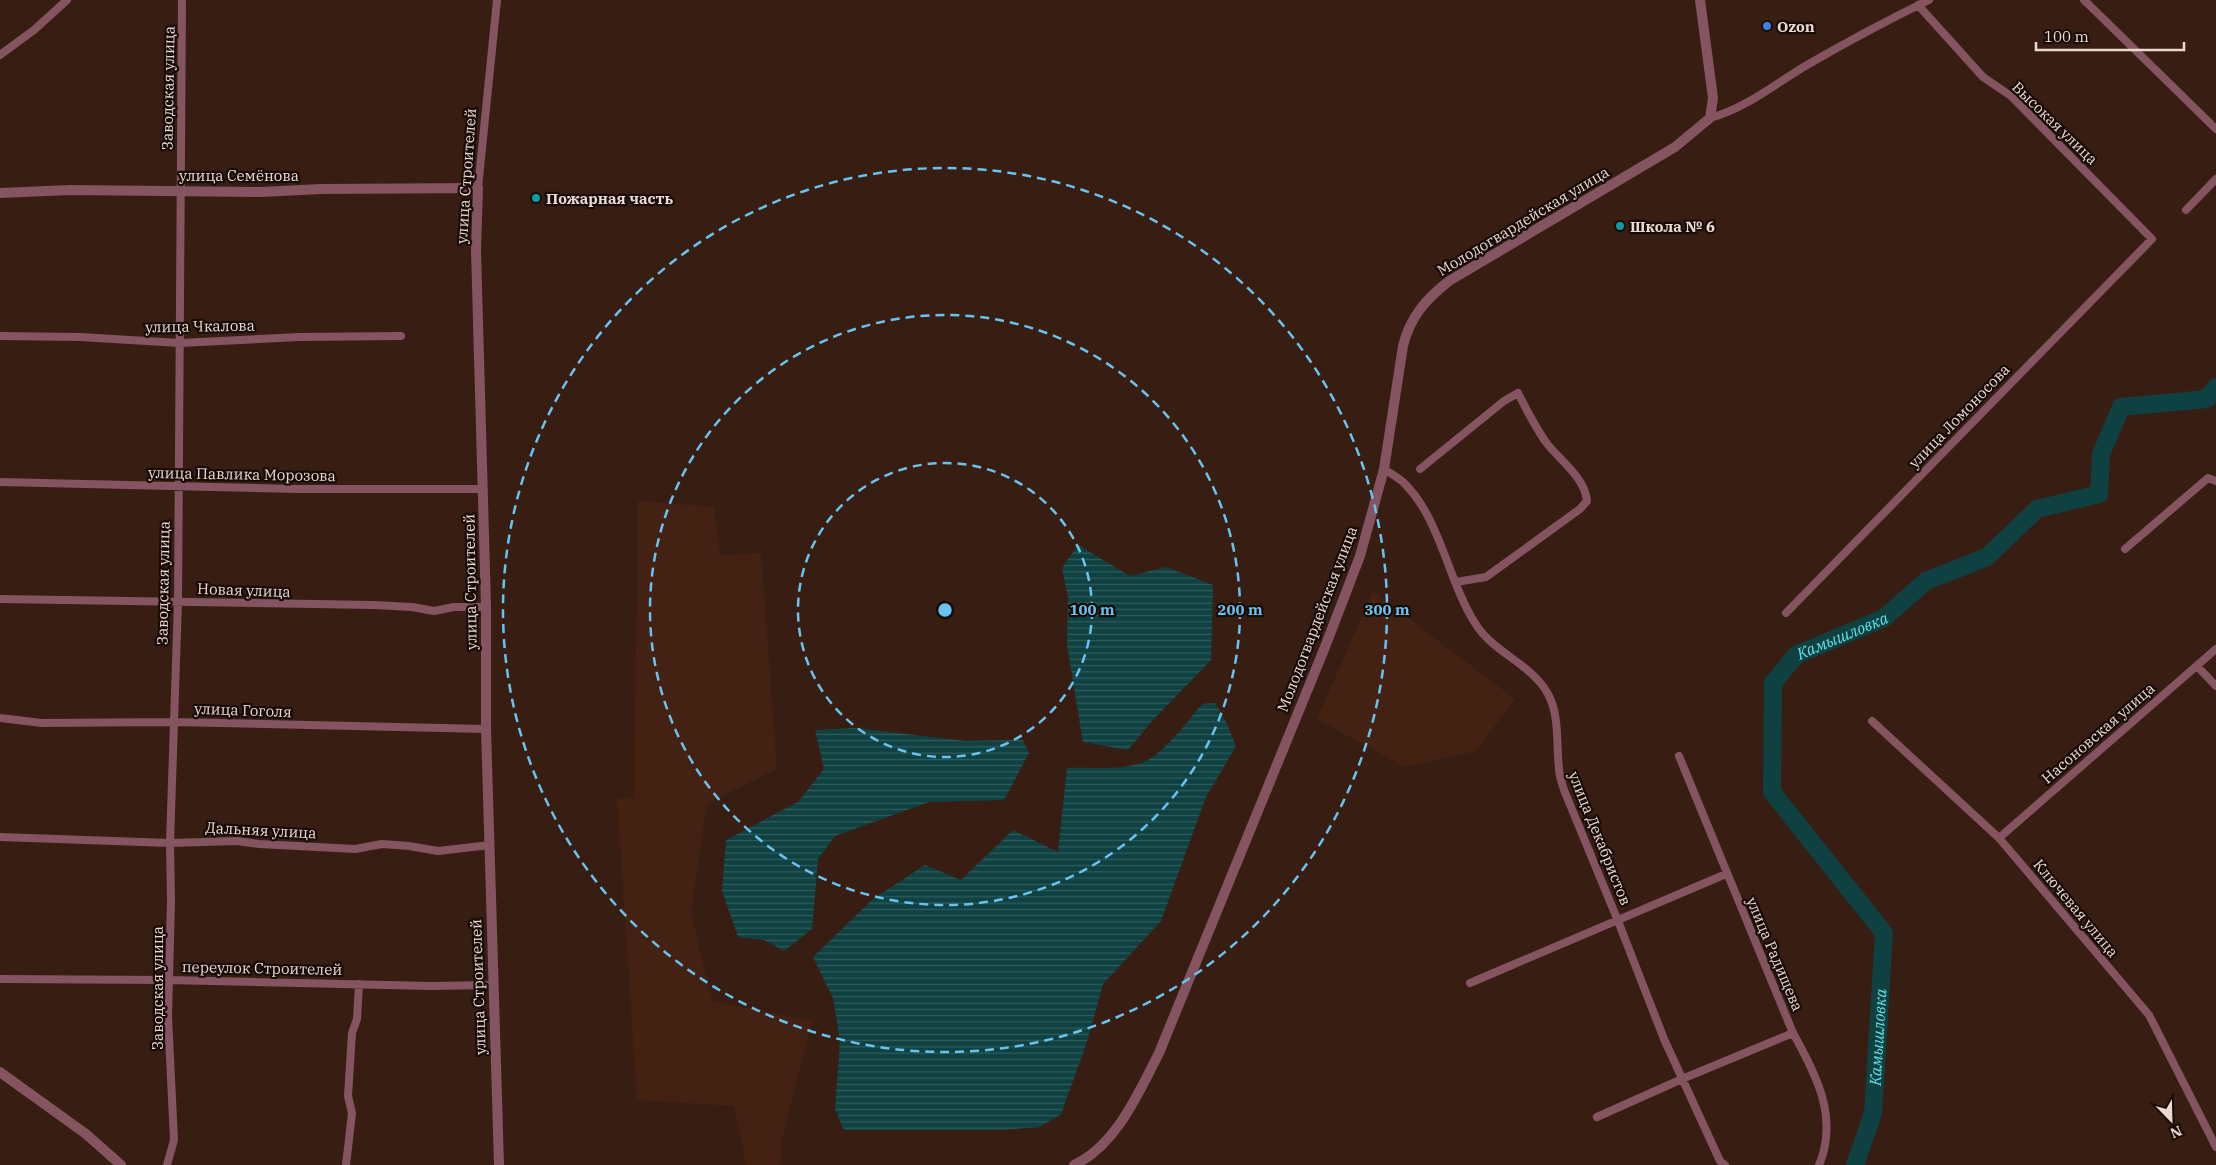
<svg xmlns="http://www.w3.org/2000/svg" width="2216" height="1165" viewBox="0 0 2216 1165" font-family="'IBM Plex Serif',serif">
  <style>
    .built { fill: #432213 }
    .water { fill: url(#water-rules) }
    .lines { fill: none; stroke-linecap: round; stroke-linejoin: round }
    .river { stroke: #0f4142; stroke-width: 18 }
    .minor { stroke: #845461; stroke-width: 8 }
    .tertiary { stroke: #845461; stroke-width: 10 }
    .ring { fill: none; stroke: #69c3f1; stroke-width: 2.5; stroke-dasharray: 9 6 }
    .shop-dot { fill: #3f7fe0; stroke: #170b07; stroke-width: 2 }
    .culture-dot { fill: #0f9aa8; stroke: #170b07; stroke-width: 2 }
    .labels { text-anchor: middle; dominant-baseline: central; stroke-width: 4.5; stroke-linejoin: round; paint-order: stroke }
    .poi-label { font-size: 15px; font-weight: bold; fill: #ecdad2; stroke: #170b07; text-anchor: start }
    .street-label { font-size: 15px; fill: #ecdad2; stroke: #170b07 }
    .water-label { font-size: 16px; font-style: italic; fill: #5fe3e7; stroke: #170b07 }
    .centre { fill: #69c3f1; stroke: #170b07; stroke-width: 2.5 }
    .ring-label { font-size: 15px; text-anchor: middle; font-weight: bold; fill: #69c3f1; stroke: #170b07; stroke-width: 4.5; stroke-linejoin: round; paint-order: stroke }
  </style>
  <defs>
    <pattern id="water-rules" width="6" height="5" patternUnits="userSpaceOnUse" patternTransform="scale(1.25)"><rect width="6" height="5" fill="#0f4142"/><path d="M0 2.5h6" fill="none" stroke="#325c5c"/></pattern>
  </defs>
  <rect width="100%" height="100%" fill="#381e12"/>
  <path class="built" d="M638,501L714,507L720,555L761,553L777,769L707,804L691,912L712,1001L812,1021L782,1139L780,1165H746L734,1106L637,1100L617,799L634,798Z
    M1373,591L1515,699L1476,751L1404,767L1317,719Z"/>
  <path class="water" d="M1078,545L1130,576L1166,567L1213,585L1211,660L1151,722L1128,750L1083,742L1067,645L1068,598L1062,568Z
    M1215,703L1228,726L1236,746L1206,797L1161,921L1103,984L1087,1042L1061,1114L1040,1127L1000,1130H844L835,1109L840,1041L833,998L813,957L873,899L925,865L961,880L1013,830L1058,852L1067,768C1089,767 1129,771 1148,760C1167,749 1188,721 1202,704Z
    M856,728L965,741L1023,740L1029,753L1004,800L929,802L835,836L818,859L812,929L784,951L764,940L738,937L722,891L726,840L798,802L824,769L815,730Z"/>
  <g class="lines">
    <path class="river" id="s1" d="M1855,1165L1873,1113L1884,933L1772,792L1773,683L1796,655L1884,618L1926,581L1987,557L2037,509L2099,494L2101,454L2121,407L2207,399L2216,387"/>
    <path class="minor" d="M2084,0L2216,129
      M0,55L34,30L67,0
      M1710,118C1746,108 1775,84 1807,65C1847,42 1888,20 1929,0
      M478,188L497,0
      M2186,210L2216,179
      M0,336L80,337L180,343L299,337L401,336
      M1384,469C1390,473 1397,477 1403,482C1440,517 1448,581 1475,623C1493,653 1531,663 1548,694C1560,716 1556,744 1559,768C1559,776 1562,783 1564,790L1618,921L1664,1039L1720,1161L1725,1165
      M1420,469L1504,401L1518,393C1526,409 1535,426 1545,441C1559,460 1585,477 1587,501L1580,509L1486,577L1456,582
      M0,482L298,489H483
      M2125,549L2208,478L2216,481
      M0,599L374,605L412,607L434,611L454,607H486
      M1786,613L2152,239L2011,96L1983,77L1918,5
      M2197,666L2216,686
      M0,718L42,723L173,722L486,729
      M1872,721L1999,838L2149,1015L2216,1147
      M1679,756L1793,1033C1816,1074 1839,1118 1819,1165
      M0,837L170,843L237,841L259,844L355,849L382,844L409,846L438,851L490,845
      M1999,838L2216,649
      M0,979L169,980L430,986L493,985
      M1470,983L1726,874
      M1597,1117L1682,1079L1793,1033
      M167,1165L174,1140L168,1016L171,902L170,843L178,601L182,0
      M346,1165L352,1113L348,1096L352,1033L357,1019L359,984"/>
    <path class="tertiary" d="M0,193L70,190L261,192L321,189L478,188L476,250L486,607V729L499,1165
      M0,1072L86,1134L121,1165
      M1074,1165C1116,1146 1139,1092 1159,1053L1325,647L1360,556L1384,469L1403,346C1410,317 1426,299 1449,281L1675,147L1710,118L1713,98L1700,0"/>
  </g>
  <g class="ring">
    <circle cx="945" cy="610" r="147"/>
    <circle cx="945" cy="610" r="295"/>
    <circle cx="945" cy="610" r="442"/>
  </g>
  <circle class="shop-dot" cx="1767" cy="26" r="5"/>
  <g class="culture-dot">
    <circle cx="536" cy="198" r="5"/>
    <circle cx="1620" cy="226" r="5"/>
  </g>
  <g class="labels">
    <g class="poi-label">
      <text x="1777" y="26">Ozon</text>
      <text x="546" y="198">Пожарная часть</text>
      <text x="1630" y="226">Школа № 6</text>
    </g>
    <g class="street-label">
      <text transform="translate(168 88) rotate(-89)">Заводская улица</text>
      <text transform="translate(2055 123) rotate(44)">Высокая улица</text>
      <text x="239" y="175">улица Семёнова</text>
      <text transform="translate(466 176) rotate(-86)">улица Строителей</text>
      <text transform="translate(1523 221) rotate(-31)">Молодогвардейская улица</text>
      <text transform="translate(200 326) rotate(-1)">улица Чкалова</text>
      <text transform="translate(1959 416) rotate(-46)">улица Ломоносова</text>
      <text transform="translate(242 474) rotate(1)">улица Павлика Морозова</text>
      <text transform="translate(470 582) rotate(-91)">улица Строителей</text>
      <text transform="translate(163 583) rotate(-89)">Заводская улица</text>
      <text transform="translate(244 590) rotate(2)">Новая улица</text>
      <text transform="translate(1317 619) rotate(-69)">Молодогвардейская улица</text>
      <text transform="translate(243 710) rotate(2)">улица Гоголя</text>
      <text transform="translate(2098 733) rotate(-41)">Насоновская улица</text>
      <text transform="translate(261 830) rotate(3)">Дальняя улица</text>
      <text transform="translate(1600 838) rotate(68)">улица Декабристов</text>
      <text transform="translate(2076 908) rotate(50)">Ключевая улица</text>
      <text transform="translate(1775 954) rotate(67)">улица Радищева</text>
      <text transform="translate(262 968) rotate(1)">переулок Строителей</text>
      <text transform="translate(478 987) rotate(-92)">улица Строителей</text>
      <text transform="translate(157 988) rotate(-90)">Заводская улица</text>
    </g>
    <g class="water-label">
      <text stroke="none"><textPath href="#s1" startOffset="611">Камышловка</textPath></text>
      <text stroke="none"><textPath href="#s1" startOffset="131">Камышловка</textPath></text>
    </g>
  </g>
  <circle cx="945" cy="610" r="8" class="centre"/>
  <g class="ring-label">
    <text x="1092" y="615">100 m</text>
    <text x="1240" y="615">200 m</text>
    <text x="1387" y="615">300 m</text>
  </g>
  <g transform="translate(2171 1120) rotate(157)" stroke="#170b07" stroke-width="4" paint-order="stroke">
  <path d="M0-4L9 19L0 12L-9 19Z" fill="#ecdad2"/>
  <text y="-8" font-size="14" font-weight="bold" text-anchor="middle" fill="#ecdad2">N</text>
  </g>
  <path d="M2036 42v8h148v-8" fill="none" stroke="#ecdad2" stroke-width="2.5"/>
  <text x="2044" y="42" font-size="15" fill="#ecdad2" stroke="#170b07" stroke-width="4" paint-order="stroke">100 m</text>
</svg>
